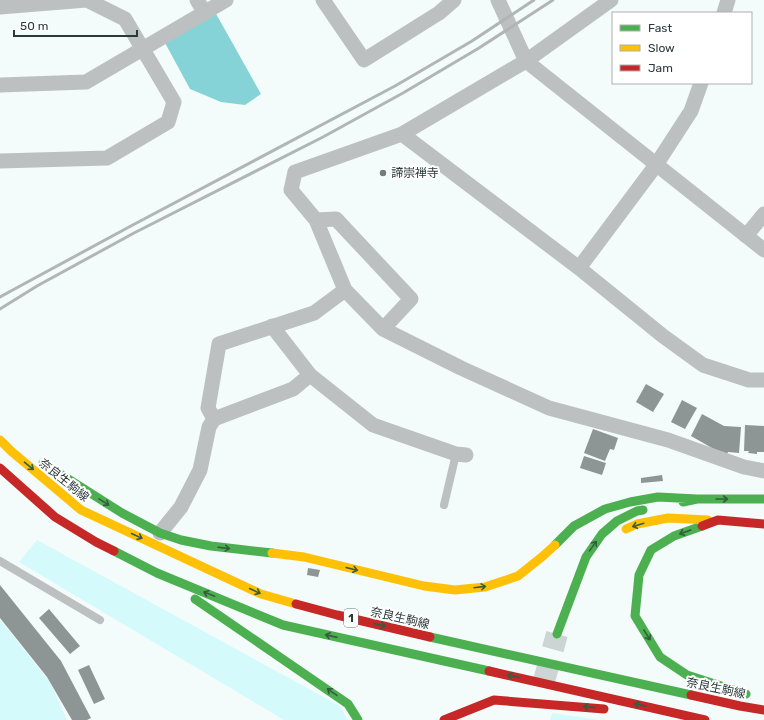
<svg xmlns="http://www.w3.org/2000/svg" width="764" height="720" viewBox="0 0 764 720" font-family="Rubik,'Noto Sans JP',sans-serif">
  <style>
    .green { fill: #d5fafb }
    .water { fill: #85d3d6 }
    .building { fill: #8d9595 }
    .lines { fill: none; stroke-linecap: round; stroke-linejoin: round }
    .primary-tunnel { stroke: #ccd4d4; stroke-width: 22; stroke-dasharray: 22 11; stroke-linecap: butt }
    .lane { stroke: #bcc0c0; stroke-width: 8 }
    .street { stroke: #bcc0c0; stroke-width: 15 }
    .fast { stroke: #4caf50; stroke-width: 9 }
    .slow { stroke: #ffc107; stroke-width: 9 }
    .jam { stroke: #c62828; stroke-width: 9 }
    .rail { stroke: #b1b5b5; stroke-width: 3 }
    .oneway { stroke: #365c40 }
    .poi-dot { fill: #727d7d; stroke: #fff; stroke-width: 1.5 }
    .labels { text-anchor: middle; dominant-baseline: central; stroke-width: 4; stroke-linejoin: round; paint-order: stroke }
    .shield { fill: #fff; stroke: #6b7474; stroke-width: 1 }
    .shield-label { font-size: 11px; font-weight: bold; fill: #2c3939 }
    .poi-label { font-size: 12px; fill: #2c3939; stroke: #fff; text-anchor: start }
    .street-label { font-size: 12px; fill: #2c3939; stroke: #fff }
  </style>
  <rect width="100%" height="100%" fill="#f4fbfb"/>
  <path class="green" d="M37,540L340,706L348,720H284L19,562Z
    M0,620L50,682L67,720H0Z
    M552,713L599,720H550Z"/>
  <path class="water" d="M215,12L261,94L245,105L221,102L190,89L164,41Z"/>
  <path class="building" d="M646,384L664,394L653,412L636,402Z
    M682,400L697,408L685,429L671,422Z
    M702,414L724,426L741,427L739,453L728,452L726,456L691,436Z
    M745,425L764,426V452H757V454L748,453L749,451H744Z
    M593,429L618,438L614,450L610,449L605,461L584,453Z
    M584,456L606,463L602,475L580,468Z
    M662,475L663,481L641,483V478Z
    M308,568L320,570L318,577L307,575Z
    M0,585L61,661L91,718L87,720H72L47,677L0,618Z
    M49,609L80,646L70,654L39,618Z
    M89,665L105,699L94,704L78,670Z"/>
  <g class="lines">
    <path class="primary-tunnel" d="M544,681L557,634"/>
    <path class="lane" d="M444,505L456,454
      M0,561L100,620"/>
    <path class="street" d="M197,0L205,13
      M323,0L364,60L439,13L454,0
      M498,0L526,61L764,250
      M611,0L526,61L402,134L295,172L291,190L316,220L345,290L383,329L461,368L549,408L668,440L744,467L764,471
      M0,7L87,0L125,19L174,102L168,122L107,158L0,161
      M724,13L728,0
      M0,85L86,82L226,0
      M402,134L579,268L663,336L703,365L749,380H764
      M316,220L336,219L411,299L383,329
      M746,236L764,214
      M579,268L656,165L691,111L701,83
      M272,326L310,375L373,425L456,454L466,455
      M214,419L293,389L310,375
      M160,533L181,507L200,470L209,427L214,419L208,408L219,344L314,313L345,290"/>
    <path class="fast" d="M43,463L122,513L160,533L181,540L211,546L272,553
      M683,502L697,499H764
      M702,526L674,536L651,550L639,575L635,616L660,657L687,675L746,694
      M555,545L574,526L605,509L630,502L658,497L697,499
      M114,551L157,573L283,625L489,671
      M195,599L348,704L358,720
      M557,634L586,557L602,534L617,521L637,511L643,510
      M430,637L691,695"/>
    <path class="slow" d="M0,440L11,451L81,510L261,594L296,604
      M626,529L637,524L668,518L708,520
      M272,553L304,557L424,586L455,590L485,587L518,576L543,556L555,545"/>
    <path class="jam" d="M0,468L55,517L96,542L114,551
      M702,526L718,520L764,524
      M296,604L337,615L430,637
      M489,671L705,720
      M691,695L740,706L764,710
      M444,720L494,700L604,709"/>
    <path class="rail" d="M0,297L33,279L129,227L395,86L472,41L534,0
      M0,309L37,286L134,233L323,137L403,93L479,48L553,0"/>
  </g>
  <defs><path id="oneway-shaft" d="M-6 0H5M1.5-3L5.5 0L1.5 3" fill="none" stroke-width="1.6" stroke-linecap="round" stroke-linejoin="round"/></defs>
  <g class="oneway">
    <use href="#oneway-shaft" transform="translate(29 466) rotate(40)"/>
    <use href="#oneway-shaft" transform="translate(722 499)"/>
    <use href="#oneway-shaft" transform="translate(104 502) rotate(32)"/>
    <use href="#oneway-shaft" transform="translate(638 525) rotate(163)"/>
    <use href="#oneway-shaft" transform="translate(685 532) rotate(160)"/>
    <use href="#oneway-shaft" transform="translate(137 536) rotate(25)"/>
    <use href="#oneway-shaft" transform="translate(593 546) rotate(-55)"/>
    <use href="#oneway-shaft" transform="translate(224 548) rotate(7)"/>
    <use href="#oneway-shaft" transform="translate(352 569) rotate(14)"/>
    <use href="#oneway-shaft" transform="translate(480 587) rotate(-7)"/>
    <use href="#oneway-shaft" transform="translate(255 591) rotate(25)"/>
    <use href="#oneway-shaft" transform="translate(209 594) rotate(-158)"/>
    <use href="#oneway-shaft" transform="translate(380 625) rotate(13)"/>
    <use href="#oneway-shaft" transform="translate(647 635) rotate(58)"/>
    <use href="#oneway-shaft" transform="translate(331 636) rotate(-167)"/>
    <use href="#oneway-shaft" transform="translate(513 676) rotate(-167)"/>
    <use href="#oneway-shaft" transform="translate(332 692) rotate(-145)"/>
    <use href="#oneway-shaft" transform="translate(640 705) rotate(-167)"/>
    <use href="#oneway-shaft" transform="translate(589 707) rotate(-174)"/>
  </g>
  <circle class="poi-dot" cx="383" cy="173" r="4"/>
  <g class="labels">
    <rect class="shield" x="344" y="609" width="14" height="18" rx="3"/>
    <g class="shield-label">
      <text x="351" y="618">1</text>
    </g>
    <g class="poi-label">
      <text x="391" y="173">諦崇禅寺</text>
    </g>
    <g class="street-label">
      <text transform="translate(64 480) rotate(39)">奈良生駒線</text>
      <text transform="translate(400 618) rotate(13)">奈良生駒線</text>
      <text transform="translate(716 688) rotate(12)">奈良生駒線</text>
    </g>
  </g>
  <rect x="612" y="12" width="140" height="72" fill="#ffffff" stroke="#abb0b0"/>
  <rect x="620" y="25" width="20" height="6" fill="#4caf50" stroke="#abb0b0"/>
  <text x="648" y="32" font-size="12" fill="#2c3939">Fast</text>
  <rect x="620" y="45" width="20" height="6" fill="#ffc107" stroke="#abb0b0"/>
  <text x="648" y="52" font-size="12" fill="#2c3939">Slow</text>
  <rect x="620" y="65" width="20" height="6" fill="#c62828" stroke="#abb0b0"/>
  <text x="648" y="72" font-size="12" fill="#2c3939">Jam</text>
  <path d="M14 30v6h123v-6" fill="none" stroke="#2c3939" stroke-width="2"/>
  <text x="20" y="30" font-size="12" fill="#2c3939" stroke="#ffffff" stroke-width="3" paint-order="stroke">50 m</text>
</svg>
